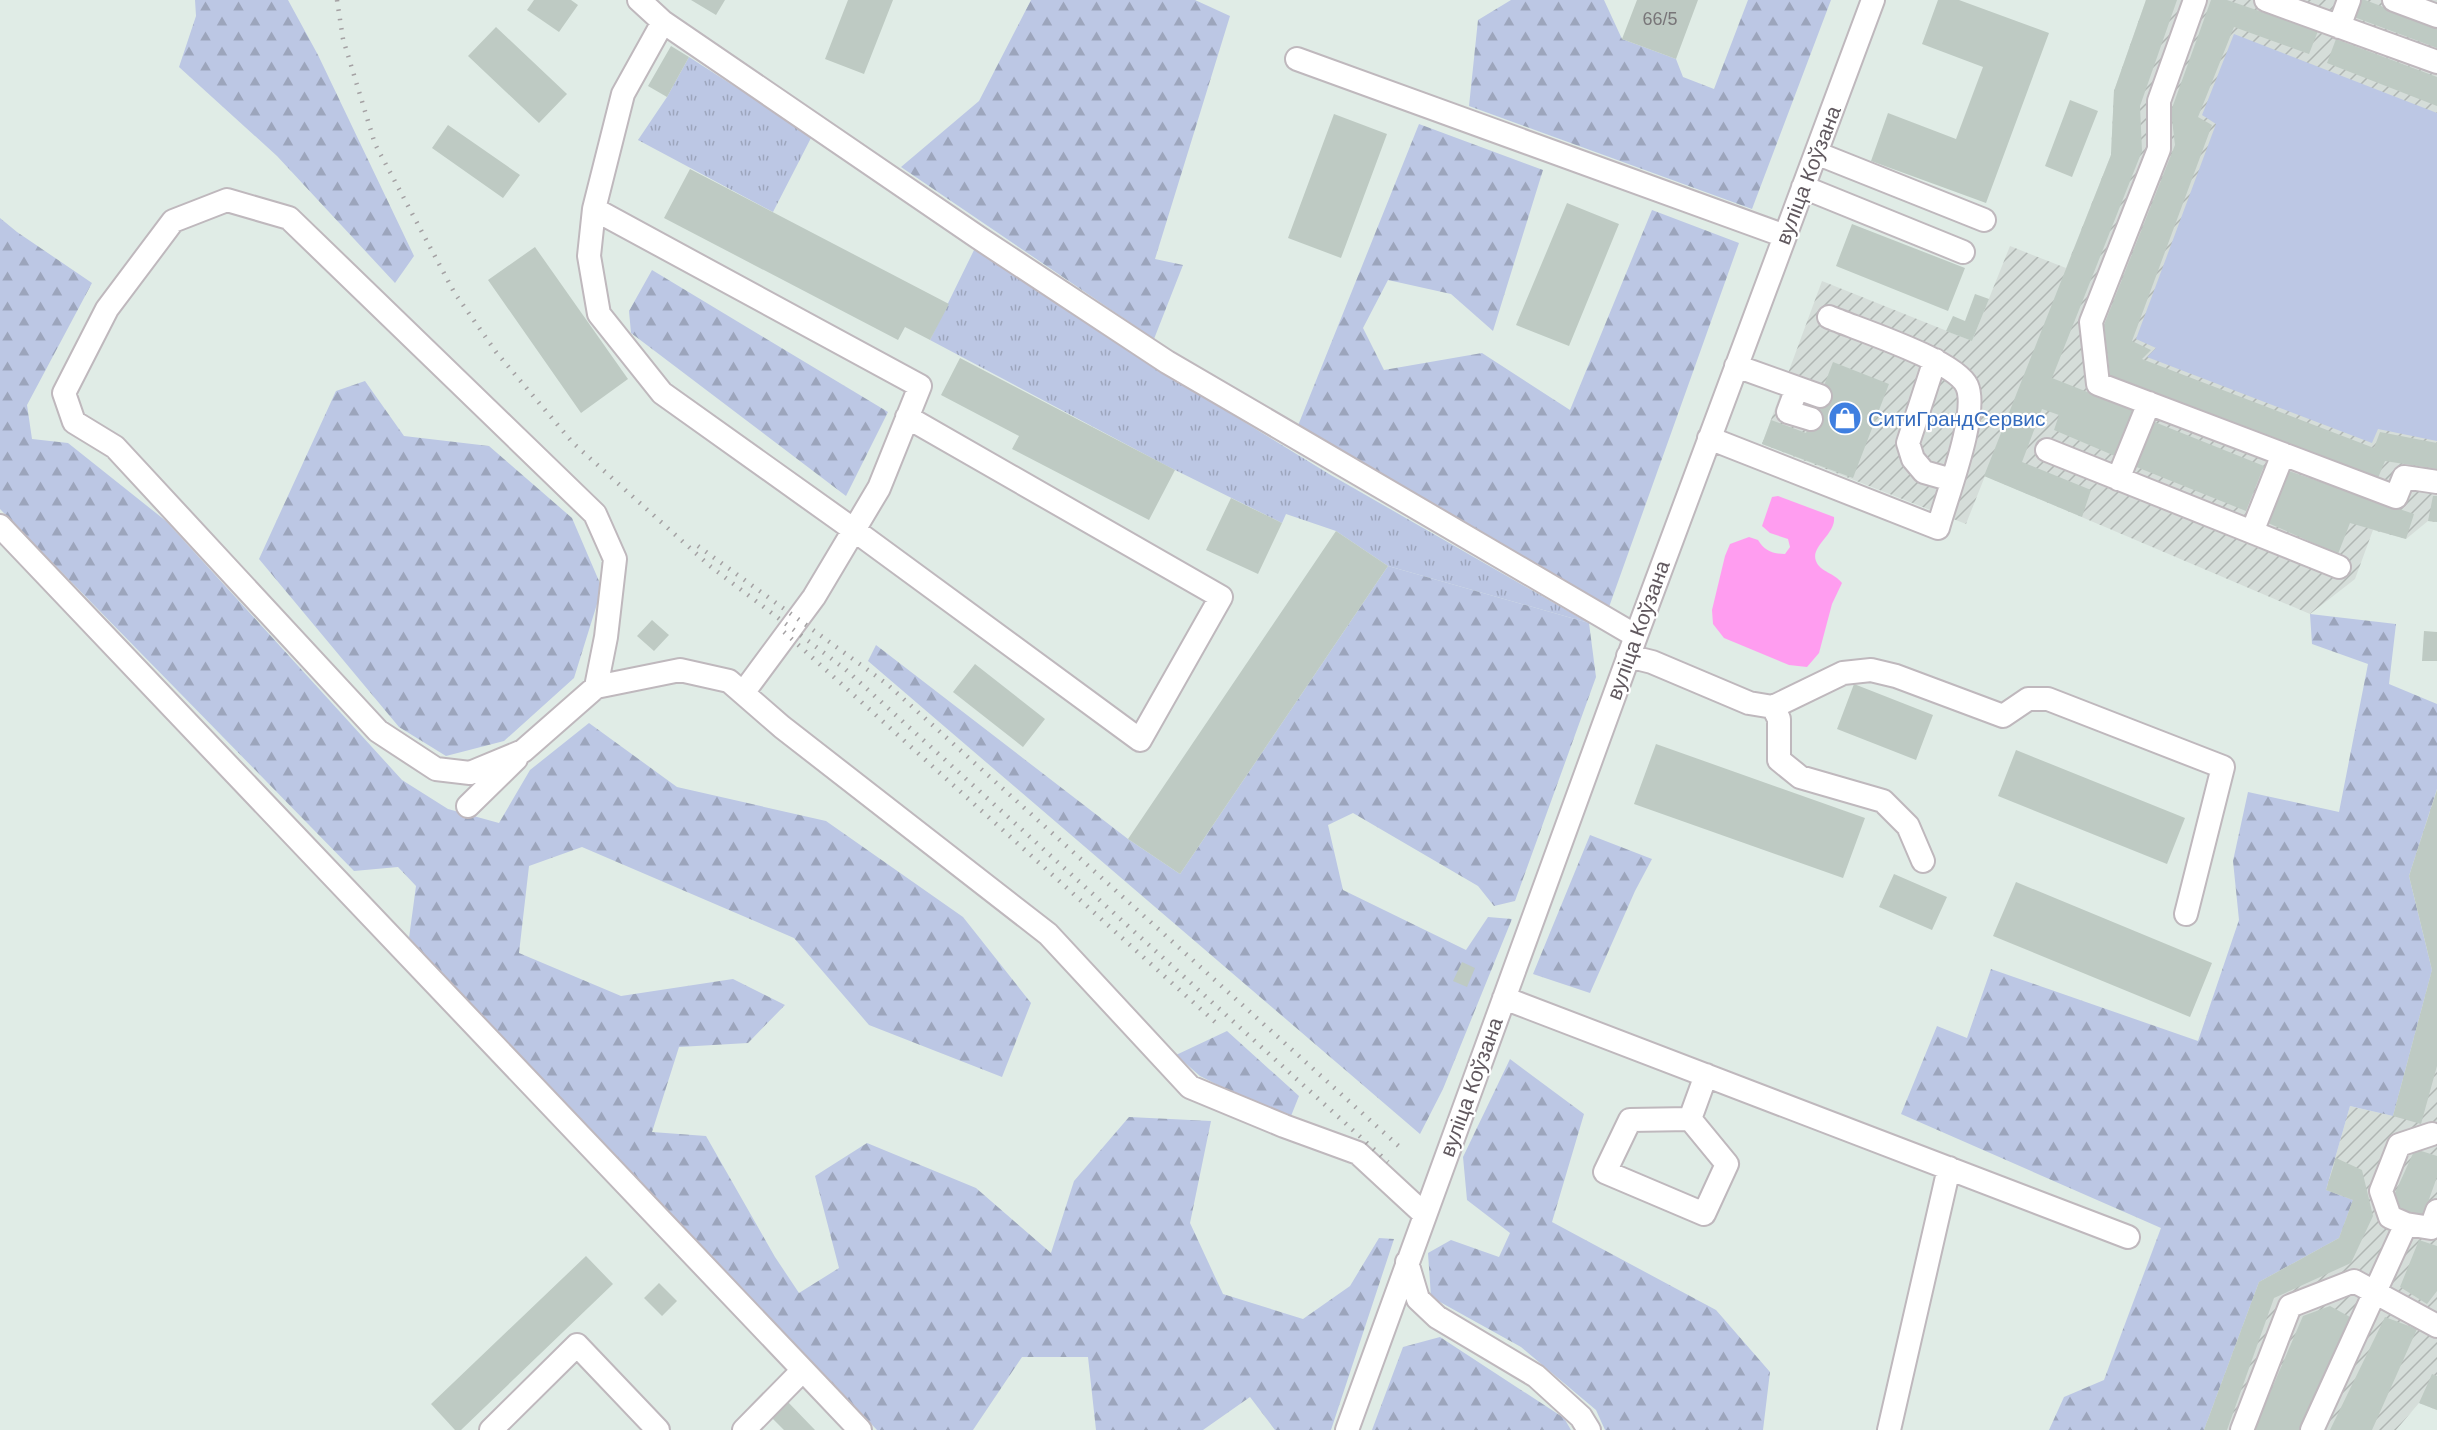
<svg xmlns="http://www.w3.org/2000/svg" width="2437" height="1430" viewBox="0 0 2437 1430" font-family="Helvetica,sans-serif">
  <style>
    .industrial { fill: url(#industrial-furrows) }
    .grass { fill: url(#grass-tufts) }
    .forest { fill: url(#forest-firs) }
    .green { fill: #bcc7e4 }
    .water { fill: #ff9df0 }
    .building { fill: #becac3 }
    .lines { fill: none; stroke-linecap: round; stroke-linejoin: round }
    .minor-casing { stroke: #bfb8bd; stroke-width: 26 }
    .minor { stroke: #fff; stroke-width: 22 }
    .rail { stroke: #a4a1a3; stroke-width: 4.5; stroke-dasharray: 1.5 8; stroke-linecap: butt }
    .labels { text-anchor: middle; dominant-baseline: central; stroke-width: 4.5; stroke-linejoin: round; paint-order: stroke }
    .number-label { font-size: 18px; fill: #787578 }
    .street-label { font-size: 21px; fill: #61595f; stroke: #fff }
    .shop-label { font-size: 21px; fill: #366cbe; stroke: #fff; text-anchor: start }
  </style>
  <defs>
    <pattern id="industrial-furrows" width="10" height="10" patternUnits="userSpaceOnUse" patternTransform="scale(1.5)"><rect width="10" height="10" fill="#d5ddd9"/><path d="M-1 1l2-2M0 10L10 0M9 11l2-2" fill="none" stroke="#b0b6b3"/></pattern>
    <pattern id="grass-tufts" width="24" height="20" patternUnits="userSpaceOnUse" patternTransform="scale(1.5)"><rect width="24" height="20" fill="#bcc7e4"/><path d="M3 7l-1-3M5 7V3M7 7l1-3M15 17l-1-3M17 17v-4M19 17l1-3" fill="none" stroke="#9ca5bc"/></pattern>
    <pattern id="forest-firs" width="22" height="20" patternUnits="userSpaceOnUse" patternTransform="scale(1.5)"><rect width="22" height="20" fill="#bcc7e4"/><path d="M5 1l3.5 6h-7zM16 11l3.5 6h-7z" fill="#9ca5bc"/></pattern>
  </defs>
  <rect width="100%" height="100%" fill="#e0ece6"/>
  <path class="industrial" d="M2146,0H2437V522L2428,521L2406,539L2373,530L2355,579L2310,614L1985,476L1966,524L1762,444L1822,281L1972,341L2010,246L2066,268L2111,155L2114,91Z
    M2437,789V1410L2419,1403L2396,1430H2204L2259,1282L2339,1238L2326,1190L2350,1106L2393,1116L2432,970L2411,869Z"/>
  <path class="grass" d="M689,57L812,136L773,212L638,140L667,97Z
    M975,248L1205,398L1329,474L1589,623L1388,566L1336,531L1286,514L1282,523L1165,465L930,340Z"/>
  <path class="forest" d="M195,0H288L318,55L414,256L395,283L277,156L179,67L196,16Z
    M1031,0H1195L1230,16L1155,259L1183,265L1154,339L901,167L979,101Z
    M1511,0H1604L1622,39L1676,59L1683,77L1714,89L1748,0H1831L1752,209L1469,106L1478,20Z
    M1419,124L1543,170L1493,331L1451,294L1388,280L1363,328L1384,370L1482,353L1570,410L1652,210L1739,243L1609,607L1297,428Z
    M0,218L17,232L92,283L27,405L32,439L68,443L166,521L402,780L448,809L499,823L530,770L589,723L677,787L826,821L963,917L1031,1003L1002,1077L869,1025L794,938L582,847L529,866L519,953L621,996L733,979L785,1005L748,1043L679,1047L652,1132L706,1136L775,1257L799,1293L839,1268L815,1176L867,1143L976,1188L1051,1253L1074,1181L1129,1117L1211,1121L1190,1223L1223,1294L1303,1319L1350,1286L1379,1238L1394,1239L1331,1430H1275L1250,1397L1203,1430H1096L1088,1357H1022L973,1430H877L409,938L416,886L398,867L354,871L0,509Z
    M652,270L888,412L846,496L631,333L629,311Z
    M365,381L404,436L489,446L572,518L602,588L574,678L504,741L446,756L399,727L259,559L336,391Z
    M1388,566L1589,623L1596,677L1515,901L1494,906L1478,886L1353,813L1328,825L1343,890L1466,950L1488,917L1512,919L1443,1089L1420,1134L868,661L876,645L1128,839L1180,874Z
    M2310,614L2396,624L2389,684L2437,704V789L2409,876L2432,970L2393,1116L2350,1106L2326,1190L2353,1200L2339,1238L2259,1282L2204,1430H2049L2064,1397L2104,1380L2161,1228L1901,1114L1937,1026L1967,1038L1991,969L2198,1041L2239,920L2233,861L2248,792L2339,812L2368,664L2312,644Z
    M1590,835L1652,859L1635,891L1590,993L1533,974Z
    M1227,1031L1299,1096L1289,1121L1200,1076L1176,1055Z
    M1510,1059L1584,1114L1552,1222L1716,1310L1770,1372L1763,1430H1605L1596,1410L1521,1347L1431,1297L1428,1253L1451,1240L1499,1257L1510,1233L1467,1200L1463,1157Z
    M1440,1337L1564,1418L1571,1430H1372L1403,1347Z"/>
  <path class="green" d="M2234,34L2437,113V441L2378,429L2372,443L2147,357L2156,348L2136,339L2216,124L2202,115Z"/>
  <path class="water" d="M1778,496L1834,517C1836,534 1810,546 1816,561C1820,572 1835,573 1842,583L1832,604L1819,653L1807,667L1789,665L1724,638L1713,624L1712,610L1725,556L1730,544L1749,537L1758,540C1764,550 1772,554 1785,554L1790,547L1788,539L1770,533L1762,526L1772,497Z"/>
  <path class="building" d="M534,0H571L578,5L559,32L527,10Z
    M691,0H725L716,15Z
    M848,0H893L864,74L825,59Z
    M1637,0H1698L1676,59L1622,39Z
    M1938,0H1959L2049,33L1986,203L1871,161L1888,113L1956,139L1983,67L1922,44Z
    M2146,0H2177L2140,106L2142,151L2052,378L2133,410L2115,456L2054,430L2059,415L2042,409L2022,462L2091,490L2082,517L1984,476L2111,155L2114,91Z
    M2211,0H2227L2318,31L2309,54L2234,27L2198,117L2212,125L2132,341L2151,350L2142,359L2374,448L2380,432L2437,443V469L2385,461L2378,478L2110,376L2104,325L2175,145L2171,111Z
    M2360,0H2365L2437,27V48L2354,17Z
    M496,27L567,94L539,123L468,56Z
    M2336,39L2437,77V106L2327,63Z
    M671,46L689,57L667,97L648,86Z
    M2070,100L2098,111L2072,177L2045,166Z
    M1334,114L1387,134L1341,258L1288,238Z
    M448,125L520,175L503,198L432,148Z
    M690,169L949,304L930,340L905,327L898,340L664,218Z
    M1567,203L1619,224L1569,346L1516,325Z
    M1852,224L1965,268L1948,311L1836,266Z
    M535,247L628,379L581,413L488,280Z
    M1975,294L1989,299L1972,341L1946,331L1953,316L1965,321Z
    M960,358L1175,470L1149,520L1012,449L1019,436L941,395Z
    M1833,362L1889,384L1853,478L1762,444L1771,420L1806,433Z
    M2152,421L2264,466L2246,511L2134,466Z
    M2289,471L2414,514L2406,539L2350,523L2338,554L2268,523Z
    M2433,496H2437V522L2428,521Z
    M1231,498L1282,523L1258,574L1206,550Z
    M1336,531L1388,566L1180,874L1128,839Z
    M652,620L669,635L654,651L637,636Z
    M2424,631L2437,632V661H2422Z
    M975,664L1045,719L1023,747L953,692Z
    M1854,684L1933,715L1916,760L1837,729Z
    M1656,744L1865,818L1843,878L1634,804Z
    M2016,750L2185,818L2167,864L1998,796Z
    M2437,790V1066L2421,1124L2393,1116L2432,970L2409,876Z
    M1894,874L1947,897L1932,930L1879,907Z
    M2016,882L2212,963L2190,1017L1993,936Z
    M1462,962L1475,968L1467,987L1453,981Z
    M2415,1149L2437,1156V1177L2423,1216L2399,1210L2395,1193Z
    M2336,1158L2362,1170L2373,1216L2351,1263L2274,1298L2227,1430H2204L2259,1282L2339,1238L2353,1200L2326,1190Z
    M2419,1240L2437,1246V1291L2427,1304L2400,1287Z
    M586,1256L613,1284L461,1430H455L431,1404Z
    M659,1283L677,1301L662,1316L644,1298Z
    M2330,1306L2350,1317L2299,1430H2254L2303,1316Z
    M2385,1317L2417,1329L2372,1430H2330Z
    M2432,1374L2437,1376V1410L2419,1403Z
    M786,1400L815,1430H784L770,1416Z"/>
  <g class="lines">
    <g class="minor-casing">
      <path id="minor" d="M639,0L663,22L979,238L1167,362L1636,636
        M2195,0L2159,101V149L2091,322L2098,384L2396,497L2404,477L2437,482
        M2266,0L2437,62
        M2394,0L2437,16
        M663,22L623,94L594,209L920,386L879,488L814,597L743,693
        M2339,27L2349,0
        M1297,59L1785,236
        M1816,153L1984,220
        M1803,187L1963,252
        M594,209L589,256L599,314L662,393L854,530L1140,740L1221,597L907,417
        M1935,360L1908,443L1913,459L1924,472L1952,480
        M1736,366L1820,396
        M1797,388L1788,412L1811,419
        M1709,438L1938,528C1946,498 1979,413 1967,386C1955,360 1857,329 1829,317
        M2047,450L2252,532
        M2283,454L2252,532L2339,567
        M2118,479L2149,403
        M0,526L803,1370
        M1628,656L1652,662L1749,703L1773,707L1843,673L1871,670L1896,676L2003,716L2028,699H2048L2223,767L2186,914
        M596,687L606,637L615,559L595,514L289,218L227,200L173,221L107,309L64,393L74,422L115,447L378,731L436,769L470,773L523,751L596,687L680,670L729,681L782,727L1048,934L1190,1087L1284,1126L1358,1153L1424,1214
        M1773,707L1779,719V760L1800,777L1883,801L1908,826L1923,861
        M468,806L516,759
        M1504,998L2128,1237
        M1690,1119L1727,1164L1704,1214L1605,1172L1630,1120L1690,1119L1706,1075
        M2406,1224L2390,1217L2381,1191L2399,1145L2432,1134
        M1407,1262L1418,1299L1437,1317L1536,1376L1581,1417L1589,1430
        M491,1430L577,1345L658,1430
        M744,1430L803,1370L860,1430
        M1347,1430L1636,636L1873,0
        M1889,1430L1949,1168
        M2242,1430L2290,1306L2354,1281L2437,1326
        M2312,1430L2406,1224L2431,1228L2437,1211"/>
    </g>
    <use href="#minor" class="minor"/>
    <path class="rail" d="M337,0L343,39L375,144L454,292L496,352L573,443L710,566L845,669L1388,1162
      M698,546L887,684L1403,1150
      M784,632L1215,1022"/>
  </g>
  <defs>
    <g id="shop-disc" transform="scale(1.725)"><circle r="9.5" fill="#3f7fe0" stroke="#fff"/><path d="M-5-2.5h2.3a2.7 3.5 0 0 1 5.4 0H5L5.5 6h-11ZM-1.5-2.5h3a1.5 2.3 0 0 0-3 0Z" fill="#fff"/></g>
  </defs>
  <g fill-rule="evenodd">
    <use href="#shop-disc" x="1845" y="418"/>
  </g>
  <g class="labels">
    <g class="number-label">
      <text x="1660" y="19">66/5</text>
    </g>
    <g class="street-label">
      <text transform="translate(1808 175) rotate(-69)">вуліца Коўзана</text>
      <text transform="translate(1638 630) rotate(-70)">вуліца Коўзана</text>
      <text transform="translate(1471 1087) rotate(-70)">вуліца Коўзана</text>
    </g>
    <g class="shop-label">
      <text x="1868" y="418">СитиГрандСервис</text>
    </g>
  </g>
</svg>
